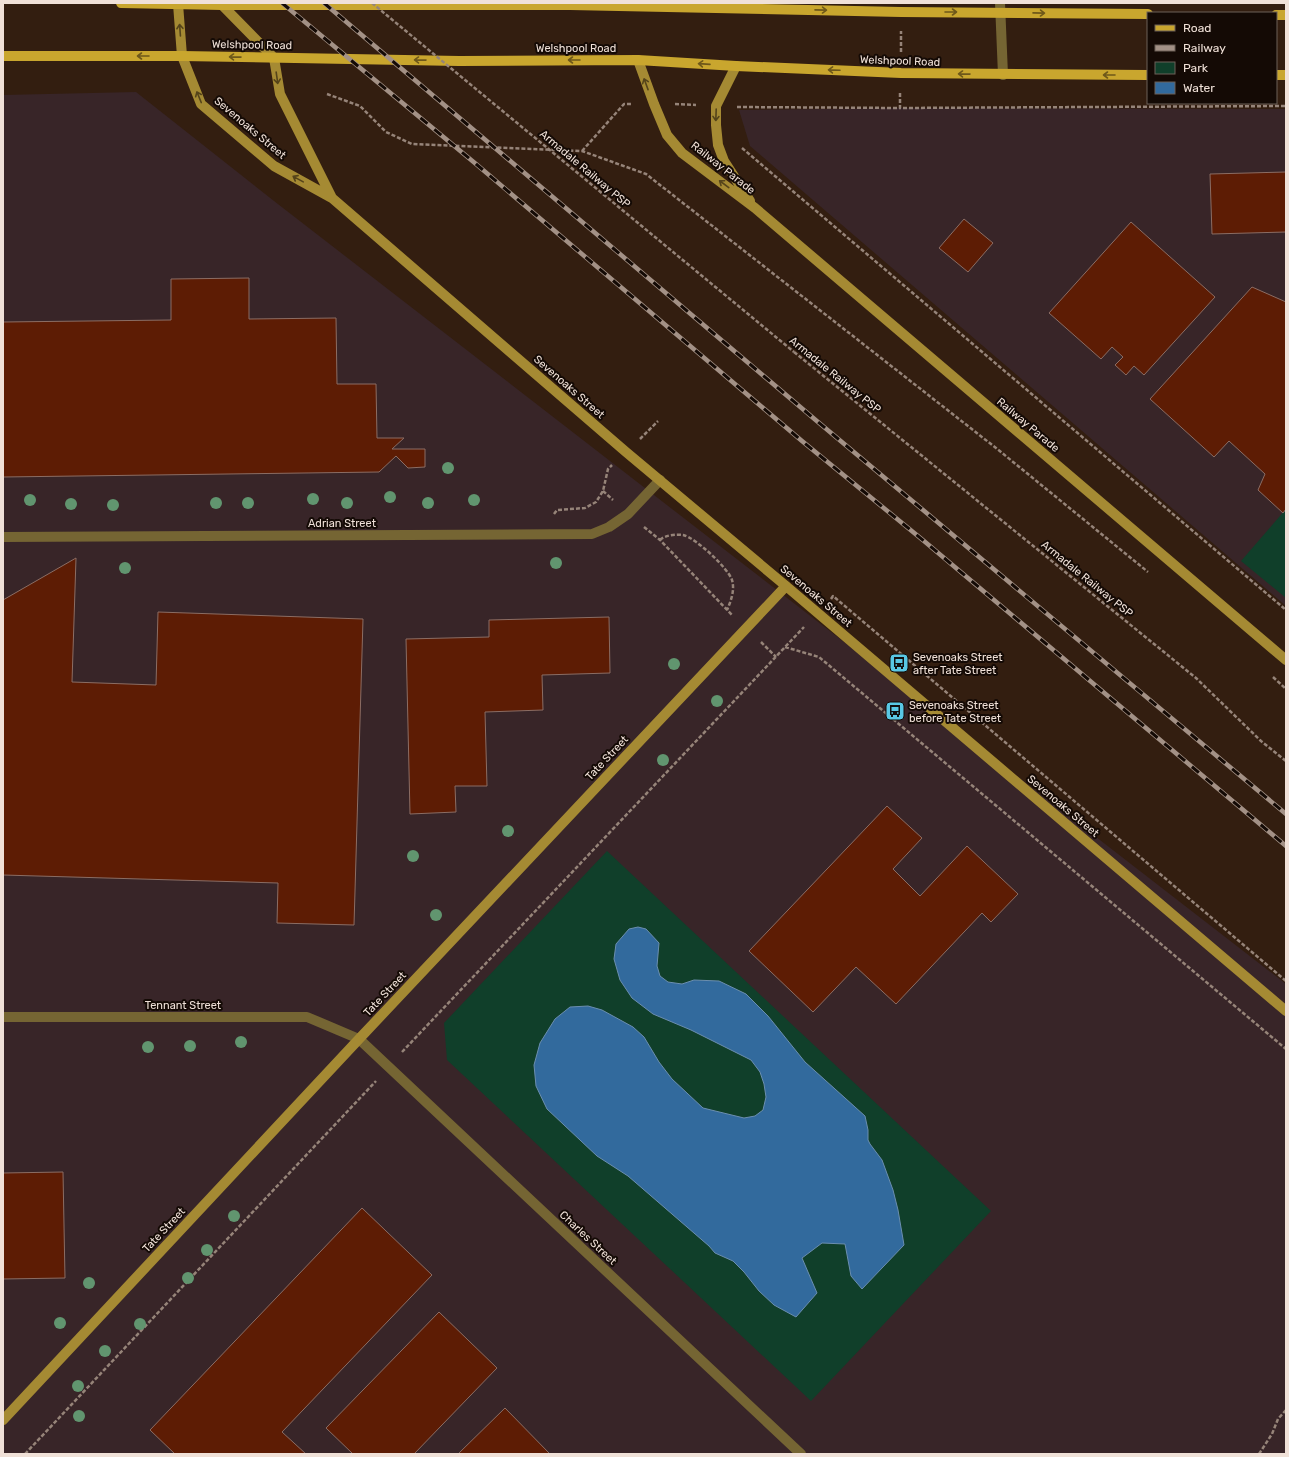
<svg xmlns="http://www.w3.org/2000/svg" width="1289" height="1457" viewBox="0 0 1289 1457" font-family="Rubik,sans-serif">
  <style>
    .industrial { fill: #382528 }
    .green { fill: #103f2a }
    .water { fill: #326a9d; stroke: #6b8eaf }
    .building { fill: #5d1c04; stroke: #8b6d64 }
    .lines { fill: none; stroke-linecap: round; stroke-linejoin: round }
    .path { stroke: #968479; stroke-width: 2.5; stroke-dasharray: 4 2; stroke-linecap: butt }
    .street { stroke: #756533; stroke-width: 10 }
    .secondary { stroke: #a58a33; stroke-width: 10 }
    .primary { stroke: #c9a62e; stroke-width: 10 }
    .rail-casing { stroke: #a39186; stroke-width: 4.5 }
    .rail { stroke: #140a05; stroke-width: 3; stroke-dasharray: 9; stroke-linecap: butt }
    .path-bridge { stroke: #968479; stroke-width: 2.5; stroke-dasharray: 4 2; stroke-linecap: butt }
    .tree { fill: #61956f }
    .oneway { stroke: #6e581a }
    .oneway2 { stroke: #55441a }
    .labels { text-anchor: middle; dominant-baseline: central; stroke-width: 4; stroke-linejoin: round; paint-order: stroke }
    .street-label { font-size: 11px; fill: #f0e1d8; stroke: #140a05 }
    .poi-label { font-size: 11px; fill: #f0e1d8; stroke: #140a05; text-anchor: start }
  </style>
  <rect width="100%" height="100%" fill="#331e10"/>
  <path class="industrial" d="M136,92L274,201L1286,984V1454H3V95Z
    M900,108L1286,109V606L750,146L739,110Z"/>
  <path class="green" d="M1286,509V598L1241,561Z
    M607,851L991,1211L811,1401L447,1060L444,1023Z"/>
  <path class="water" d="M638,927L646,929L659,943L657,966L660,976L668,982L682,984L694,980L719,981L746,994L768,1016L805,1062L865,1116L868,1130V1140L870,1144L882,1160L893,1190L898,1210L904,1245L862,1289L851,1276L845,1244L822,1243L802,1258L817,1293L796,1317L774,1305L759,1291L744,1272L733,1261L715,1253L709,1246L628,1176L597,1156L547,1109L536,1086L534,1065L540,1043L555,1019L570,1007L588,1006L602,1010L633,1027L644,1037L659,1062L672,1079L703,1108L744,1118L755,1116L763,1110L766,1097L764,1084L760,1072L751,1060L691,1030L653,1014L632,998L620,980L614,959L616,944L629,929Z"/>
  <path class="building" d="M1286,172V232L1212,234L1210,174Z
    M964,219L993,243L968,272L939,248Z
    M1131,222L1215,297L1144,375L1134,366L1126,375L1115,365L1123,357L1112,347L1101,359L1049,313Z
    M249,278V319L336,318L337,384H376L377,438H404L392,449H425V467L408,468L396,456L379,472L3,477V322L171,320V279Z
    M1252,287L1286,302V509L1283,513L1258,490L1265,474L1229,441L1214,457L1150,399Z
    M76,558L72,682L156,685L158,612L363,619L354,925L277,923L278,883L3,875V600Z
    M609,617L610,673L542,675L543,710L485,712L487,786H455L456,812L410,814L406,639L489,637V620Z
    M887,806L922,838L893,869L920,896L967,846L1018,894L991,922L982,913L896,1004L856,967L813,1012L749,951Z
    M63,1172L65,1278L3,1279V1173Z
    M362,1208L432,1275L282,1432L306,1454H175L150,1430Z
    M439,1312L497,1368L414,1454H353L326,1428Z
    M505,1408L550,1454H458Z"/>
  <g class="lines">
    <path class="path" d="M901,52V31
      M900,93V108L1286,106
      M327,94L360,106L386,132L412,144L582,151L646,174L996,448L1148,572
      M675,104L696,105
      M737,107L900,108
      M742,148L1286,610
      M582,151L624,104H632
      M794,352L1196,678L1261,741L1286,761
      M640,439L658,421
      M603,491L613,500
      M554,514L557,510L585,508L596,502L603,491L608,469L612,465
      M644,527L660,540L732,615
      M660,540C665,535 676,534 683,535C696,538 728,568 732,580C735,590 731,601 727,610
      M831,599L833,596L1286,981
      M761,642L776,657
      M785,647L819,657L1286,1049
      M1273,677L1286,689
      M402,1052L804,627
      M25,1454L376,1081
      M1259,1454L1272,1434L1278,1419L1286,1410"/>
    <path class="street" d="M1000,3L1003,75
      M3,537L592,534L609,527L628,514L660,480
      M3,1017H307L359,1039L801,1454"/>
    <path class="secondary" d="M178,4L182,56L201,104L274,166L332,198L626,452L786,586L1286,1011
      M222,5L274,58L280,94L332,198
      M638,60L654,104L667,135L682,153L755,208L1286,660
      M736,66L716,106V125L718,145L724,161L750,201
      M3,1420L359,1039L786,586"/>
    <path class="primary" d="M121,3L222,5H570L901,12L1148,14
      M1276,15H1286
      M3,56H182L459,61L638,60L736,66L901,73L1148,75
      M1276,75H1286"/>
    <g class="rail-casing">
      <path id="rail" d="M282,3L476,164L802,441L924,541L1286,846
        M324,3L818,422L1286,814"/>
    </g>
    <use href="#rail" class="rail"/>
    <path class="path-bridge" d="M372,3L794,352"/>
  </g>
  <g class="tree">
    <circle cx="448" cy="468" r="6"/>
    <circle cx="390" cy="497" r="6"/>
    <circle cx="313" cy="499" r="6"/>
    <circle cx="30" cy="500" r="6"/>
    <circle cx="474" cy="500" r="6"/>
    <circle cx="216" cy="503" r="6"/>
    <circle cx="248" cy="503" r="6"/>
    <circle cx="347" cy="503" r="6"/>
    <circle cx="428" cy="503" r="6"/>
    <circle cx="71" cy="504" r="6"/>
    <circle cx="113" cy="505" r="6"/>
    <circle cx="556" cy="563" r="6"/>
    <circle cx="125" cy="568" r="6"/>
    <circle cx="674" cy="664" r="6"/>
    <circle cx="717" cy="701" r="6"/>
    <circle cx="663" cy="760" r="6"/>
    <circle cx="508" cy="831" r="6"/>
    <circle cx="413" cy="856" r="6"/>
    <circle cx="436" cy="915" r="6"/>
    <circle cx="241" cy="1042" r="6"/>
    <circle cx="190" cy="1046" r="6"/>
    <circle cx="148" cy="1047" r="6"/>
    <circle cx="234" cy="1216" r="6"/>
    <circle cx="207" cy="1250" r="6"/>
    <circle cx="188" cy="1278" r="6"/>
    <circle cx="89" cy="1283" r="6"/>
    <circle cx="60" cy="1323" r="6"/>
    <circle cx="140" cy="1324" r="6"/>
    <circle cx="105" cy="1351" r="6"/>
    <circle cx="78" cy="1386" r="6"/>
    <circle cx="79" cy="1416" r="6"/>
  </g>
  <defs><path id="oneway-shaft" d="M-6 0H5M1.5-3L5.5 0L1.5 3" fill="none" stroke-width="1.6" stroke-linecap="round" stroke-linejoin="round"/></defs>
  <g class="oneway">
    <use href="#oneway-shaft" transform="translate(821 10) rotate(1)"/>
    <use href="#oneway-shaft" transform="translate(951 12)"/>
    <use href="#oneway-shaft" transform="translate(1039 13) rotate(1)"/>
    <use href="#oneway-shaft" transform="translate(143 56) rotate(-180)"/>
    <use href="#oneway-shaft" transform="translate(235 57) rotate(-179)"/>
    <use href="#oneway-shaft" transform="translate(420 60) rotate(-179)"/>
    <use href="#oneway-shaft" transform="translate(574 60) rotate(180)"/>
    <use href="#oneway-shaft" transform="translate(704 64) rotate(-176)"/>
    <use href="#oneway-shaft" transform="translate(834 70) rotate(-178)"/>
    <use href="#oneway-shaft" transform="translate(964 74) rotate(-179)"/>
    <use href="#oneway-shaft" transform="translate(1109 75) rotate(-180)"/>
  </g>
  <g class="oneway2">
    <use href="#oneway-shaft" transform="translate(180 30) rotate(-94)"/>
    <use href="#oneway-shaft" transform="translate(277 78) rotate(82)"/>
    <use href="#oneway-shaft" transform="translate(646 84) rotate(-110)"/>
    <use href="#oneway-shaft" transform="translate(199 97) rotate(-112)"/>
    <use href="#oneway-shaft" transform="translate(716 115) rotate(92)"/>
    <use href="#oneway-shaft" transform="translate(298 179) rotate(-151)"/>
    <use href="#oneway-shaft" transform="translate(724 184) rotate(-143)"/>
  </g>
  <defs>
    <g id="bus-square" transform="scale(1)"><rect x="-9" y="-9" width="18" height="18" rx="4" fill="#59c8e5" stroke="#140a05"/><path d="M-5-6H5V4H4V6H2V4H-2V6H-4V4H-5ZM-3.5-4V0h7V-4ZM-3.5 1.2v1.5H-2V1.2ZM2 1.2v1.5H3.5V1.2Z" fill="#111"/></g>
  </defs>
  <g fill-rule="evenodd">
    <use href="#bus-square" x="899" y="663"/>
    <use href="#bus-square" x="895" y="711"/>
  </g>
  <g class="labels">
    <g class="street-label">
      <text transform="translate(252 45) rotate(1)">Welshpool Road</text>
      <text x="576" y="48">Welshpool Road</text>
      <text transform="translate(900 61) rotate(2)">Welshpool Road</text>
      <text transform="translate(250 128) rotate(40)">Sevenoaks Street</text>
      <text transform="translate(723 168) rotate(38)">Railway Parade</text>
      <text transform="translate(585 169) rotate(40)">Armadale Railway PSP</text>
      <text transform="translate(835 375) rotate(39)">Armadale Railway PSP</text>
      <text transform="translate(569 387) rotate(41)">Sevenoaks Street</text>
      <text transform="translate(1028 425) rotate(40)">Railway Parade</text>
      <text x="342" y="523">Adrian Street</text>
      <text transform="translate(1087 579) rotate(39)">Armadale Railway PSP</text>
      <text transform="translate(816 596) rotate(40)">Sevenoaks Street</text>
      <text transform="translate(607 758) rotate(-47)">Tate Street</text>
      <text transform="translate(1063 806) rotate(40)">Sevenoaks Street</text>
      <text transform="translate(385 994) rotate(-47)">Tate Street</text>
      <text x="183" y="1005">Tennant Street</text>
      <text transform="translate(164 1230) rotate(-47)">Tate Street</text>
      <text transform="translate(588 1238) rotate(43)">Charles Street</text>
    </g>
    <g class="poi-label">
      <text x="913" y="657">Sevenoaks Street<tspan x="913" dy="13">after Tate Street</tspan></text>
      <text x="909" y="705">Sevenoaks Street<tspan x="909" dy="13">before Tate Street</tspan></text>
    </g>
  </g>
  <rect width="1289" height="1457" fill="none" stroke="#f0e1d8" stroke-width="8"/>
  <rect x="1147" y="12" width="130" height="92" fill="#140a05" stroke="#6c6059"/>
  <rect x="1155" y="25" width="20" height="6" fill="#c9a62e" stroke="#6c6059"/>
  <text x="1183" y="32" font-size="12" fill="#f0e1d8">Road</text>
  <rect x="1155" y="45" width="20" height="6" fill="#a39186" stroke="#6c6059"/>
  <text x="1183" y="52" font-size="12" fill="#f0e1d8">Railway</text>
  <rect x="1155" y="62" width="20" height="12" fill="#103f2a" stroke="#6c6059"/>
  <text x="1183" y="72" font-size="12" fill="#f0e1d8">Park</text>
  <rect x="1155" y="82" width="20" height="12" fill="#326a9d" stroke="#6c6059"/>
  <text x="1183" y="92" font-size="12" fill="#f0e1d8">Water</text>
</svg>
